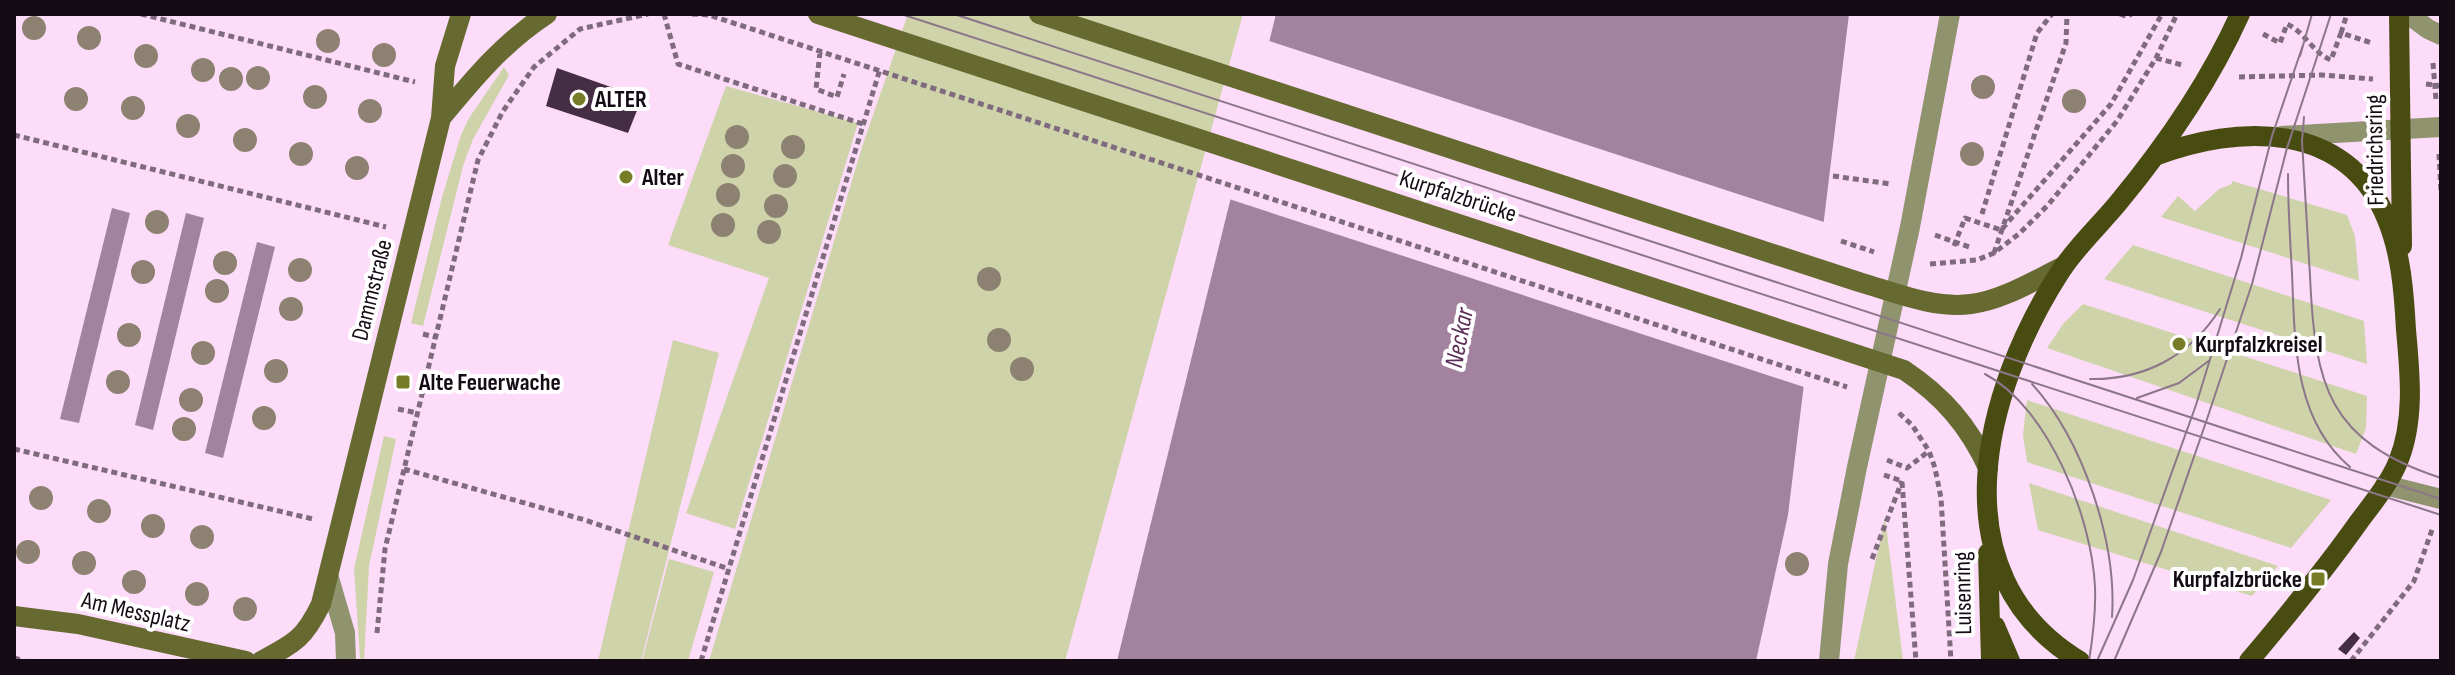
<svg xmlns="http://www.w3.org/2000/svg" width="2455" height="675" viewBox="0 0 2455 675" font-family="'Sofia Sans Condensed',sans-serif">
  <style>
    .green { fill: #ced3aa }
    .water { fill: #a3829f }
    .pier { fill: #fcdcf8 }
    .building { fill: #452d43 }
    .lines { fill: none; stroke-linecap: round; stroke-linejoin: round }
    .path { stroke: #7f6b7d; stroke-width: 5; stroke-dasharray: 6 4; stroke-linecap: butt }
    .service { stroke: #8f936e; stroke-width: 20 }
    .minor { stroke: #8f936e; stroke-width: 20 }
    .tertiary { stroke: #8f936e; stroke-width: 20 }
    .secondary { stroke: #666a31; stroke-width: 20 }
    .primary { stroke: #494c11; stroke-width: 20 }
    .tram { stroke: #8c7689; stroke-width: 2 }
    .tree { fill: #8d8171 }
    .poi-dot { fill: #777c26; stroke: #fff; stroke-width: 3 }
    .labels { text-anchor: middle; dominant-baseline: central; stroke-width: 8; stroke-linejoin: round; paint-order: stroke }
    .poi-label { font-size: 24px; font-weight: bold; fill: #150b14; stroke: #fff; text-anchor: start }
    .street-label { font-size: 24px; fill: #150b14; stroke: #fff }
    .water-label { font-size: 26px; font-style: italic; fill: #5b2f58; stroke: #fff }
  </style>
  <rect width="100%" height="100%" fill="#fcdcf8"/>
  <path class="green" d="M908,14H1243L1065,661H709L862,147Z
    M504,67L509,75L473,139L463,166L423,326L411,323L442,197L461,135L469,118Z
    M726,86L858,123L735,529L686,513L769,278L668,245Z
    M2232,181L2347,215L2355,236L2359,281L2161,217L2178,196L2195,211L2219,189L2232,184Z
    M2133,245L2364,321L2367,364L2104,279Z
    M2083,304L2367,396L2366,428L2356,454L2047,348L2063,324Z
    M673,340L719,353L641,661H598Z
    M2027,400L2331,500L2291,548L2027,462L2023,435Z
    M384,436L396,439L369,566L364,660L360,658L354,569Z
    M2029,483L2278,566L2252,596L2038,530Z
    M1885,517L1903,661H1854Z
    M669,559L714,572L688,661H642Z"/>
  <path class="water" d="M1276,14H1849L1788,515L1756,661H1117Z
    M112,208L130,213L79,423L60,419Z
    M186,213L204,218L153,430L135,425Z
    M257,242L275,247L223,458L205,453Z"/>
  <path class="pier" d="M1266,40L1827,223L1807,388L1226,198Z"/>
  <path class="building" d="M557,68L642,98L628,133L546,106Z
    M2354,632L2360,638L2346,655L2338,649Z"/>
  <g class="lines">
    <path class="path" d="M141,14L415,82
      M664,14L678,64L863,124
      M692,14L709,15L1847,387
      M2120,14L2128,17L2131,14
      M2341,33L2347,14
      M2263,34L2280,43L2287,24C2305,32 2313,53 2331,60L2341,33L2372,43
      M820,52L816,89L837,97L844,74
      M2156,58L2182,65
      M2433,63L2436,100
      M2239,77L2321,75L2373,79
      M2426,84L2441,86
      M14,135L386,227
      M2439,154L2441,191
      M1833,176L1891,184
      M1982,214L2037,33L2052,14
      M1935,235L1972,248
      M1841,241L1874,252
      M1954,246L1965,218L2001,230L2111,104L2162,14
      M1994,253L2066,43L2067,14
      M1930,264L1977,260L1994,253L2020,233L2048,205L2117,121L2156,58L2177,14
      M423,334L435,337
      M398,409L417,413
      M1899,413L1912,425L1929,451L1935,468L1941,498L1951,661
      M14,449L313,519
      M1887,460L1907,468L1929,451
      M404,469L585,520L729,569
      M1884,475L1902,481
      M1902,482L1916,661
      M1872,559L1902,481
      M377,633L385,549L478,160L503,111L534,67L580,29L648,14
      M14,658L24,661
      M701,661L880,69
      M2351,661L2414,581L2433,527"/>
    <path class="service" d="M1829,661L1838,564L1857,467L1910,227L1950,14"/>
    <path class="minor" d="M2408,14L2428,29L2441,35
      M2281,136L2441,127
      M2385,485L2441,499"/>
    <path class="tertiary" d="M329,578L345,633L346,661"/>
    <path class="secondary" d="M818,14L1904,370C1943,396 1969,426 1988,468
      M1039,14L1859,282C1894,292 1934,309 1971,304C2003,300 2035,280 2064,266
      M441,118C474,78 504,42 547,14
      M14,616L78,624L246,661
      M261,661C295,643 304,639 321,604L441,118L445,66L461,14"/>
    <path class="primary" d="M2399,14L2402,246
      M2155,156C2238,124 2345,121 2386,217C2401,252 2404,292 2406,330C2410,373 2415,421 2398,462C2389,484 2372,504 2358,523C2324,571 2287,616 2249,661
      M1988,553L1991,661
      M1995,626L2010,661
      M2080,661C1935,574 1984,390 2060,272C2076,247 2099,226 2118,203C2166,145 2209,83 2240,14"/>
    <path class="tram" d="M901,14L2441,515
      M954,14L2441,499
      M2319,51L2331,14
      M2300,56L2312,14
      M2304,117L2302,141C2305,186 2307,231 2310,276C2315,385 2327,441 2441,478
      M2288,174C2288,207 2290,240 2292,273C2295,341 2293,419 2350,467
      M1985,374C2049,408 2092,518 2095,587C2096,612 2093,636 2089,661
      M2090,379C2145,380 2190,356 2220,309
      M2032,384C2083,440 2117,542 2112,617
      M2137,398L2179,383L2210,360
      M2097,661L2133,580L2196,405L2241,258L2272,136L2303,45
      M2114,661L2161,552L2206,422L2252,284L2287,148L2322,42"/>
  </g>
  <g class="tree">
    <circle cx="34" cy="28" r="12"/>
    <circle cx="89" cy="38" r="12"/>
    <circle cx="328" cy="41" r="12"/>
    <circle cx="384" cy="55" r="12"/>
    <circle cx="146" cy="56" r="12"/>
    <circle cx="203" cy="70" r="12"/>
    <circle cx="258" cy="78" r="12"/>
    <circle cx="231" cy="79" r="12"/>
    <circle cx="1983" cy="87" r="12"/>
    <circle cx="315" cy="97" r="12"/>
    <circle cx="76" cy="99" r="12"/>
    <circle cx="2074" cy="101" r="12"/>
    <circle cx="133" cy="108" r="12"/>
    <circle cx="370" cy="111" r="12"/>
    <circle cx="188" cy="126" r="12"/>
    <circle cx="737" cy="137" r="12"/>
    <circle cx="245" cy="140" r="12"/>
    <circle cx="793" cy="147" r="12"/>
    <circle cx="301" cy="154" r="12"/>
    <circle cx="1972" cy="154" r="12"/>
    <circle cx="733" cy="166" r="12"/>
    <circle cx="357" cy="168" r="12"/>
    <circle cx="785" cy="176" r="12"/>
    <circle cx="728" cy="195" r="12"/>
    <circle cx="776" cy="206" r="12"/>
    <circle cx="157" cy="222" r="12"/>
    <circle cx="723" cy="225" r="12"/>
    <circle cx="769" cy="232" r="12"/>
    <circle cx="225" cy="263" r="12"/>
    <circle cx="300" cy="270" r="12"/>
    <circle cx="143" cy="272" r="12"/>
    <circle cx="989" cy="279" r="12"/>
    <circle cx="217" cy="291" r="12"/>
    <circle cx="291" cy="309" r="12"/>
    <circle cx="129" cy="335" r="12"/>
    <circle cx="999" cy="340" r="12"/>
    <circle cx="203" cy="353" r="12"/>
    <circle cx="1022" cy="369" r="12"/>
    <circle cx="276" cy="371" r="12"/>
    <circle cx="118" cy="382" r="12"/>
    <circle cx="191" cy="400" r="12"/>
    <circle cx="264" cy="418" r="12"/>
    <circle cx="184" cy="429" r="12"/>
    <circle cx="41" cy="498" r="12"/>
    <circle cx="99" cy="511" r="12"/>
    <circle cx="153" cy="526" r="12"/>
    <circle cx="202" cy="537" r="12"/>
    <circle cx="28" cy="552" r="12"/>
    <circle cx="84" cy="563" r="12"/>
    <circle cx="1797" cy="564" r="12"/>
    <circle cx="134" cy="582" r="12"/>
    <circle cx="197" cy="594" r="12"/>
    <circle cx="245" cy="609" r="12"/>
  </g>
  <g class="poi-dot">
    <circle cx="579" cy="99" r="8"/>
    <circle cx="626" cy="177" r="8"/>
    <circle cx="2179" cy="344" r="8"/>
    <rect x="395" y="374" width="16" height="16" rx="4"/>
    <rect x="2310" y="571" width="16" height="16" rx="4"/>
  </g>
  <g class="labels">
    <g class="poi-label">
      <text x="595" y="99">ALTER</text>
      <text x="642" y="177">Alter</text>
      <text x="2195" y="344">Kurpfalzkreisel</text>
      <text x="419" y="382">Alte Feuerwache</text>
      <text x="2302" y="579" text-anchor="end">Kurpfalzbrücke</text>
    </g>
    <g class="street-label">
      <text transform="translate(2375 150) rotate(-91)">Friedrichsring</text>
      <text transform="translate(1458 196) rotate(18)">Kurpfalzbrücke</text>
      <text transform="translate(372 290) rotate(-76)">Dammstraße</text>
      <text transform="translate(1963 593) rotate(-91)">Luisenring</text>
      <text transform="translate(136 612) rotate(13)">Am Messplatz</text>
    </g>
    <g class="water-label">
      <text transform="translate(1460 338) rotate(-79)">Neckar</text>
    </g>
  </g>
  <rect width="2455" height="675" fill="none" stroke="#150b14" stroke-width="32"/>
</svg>
